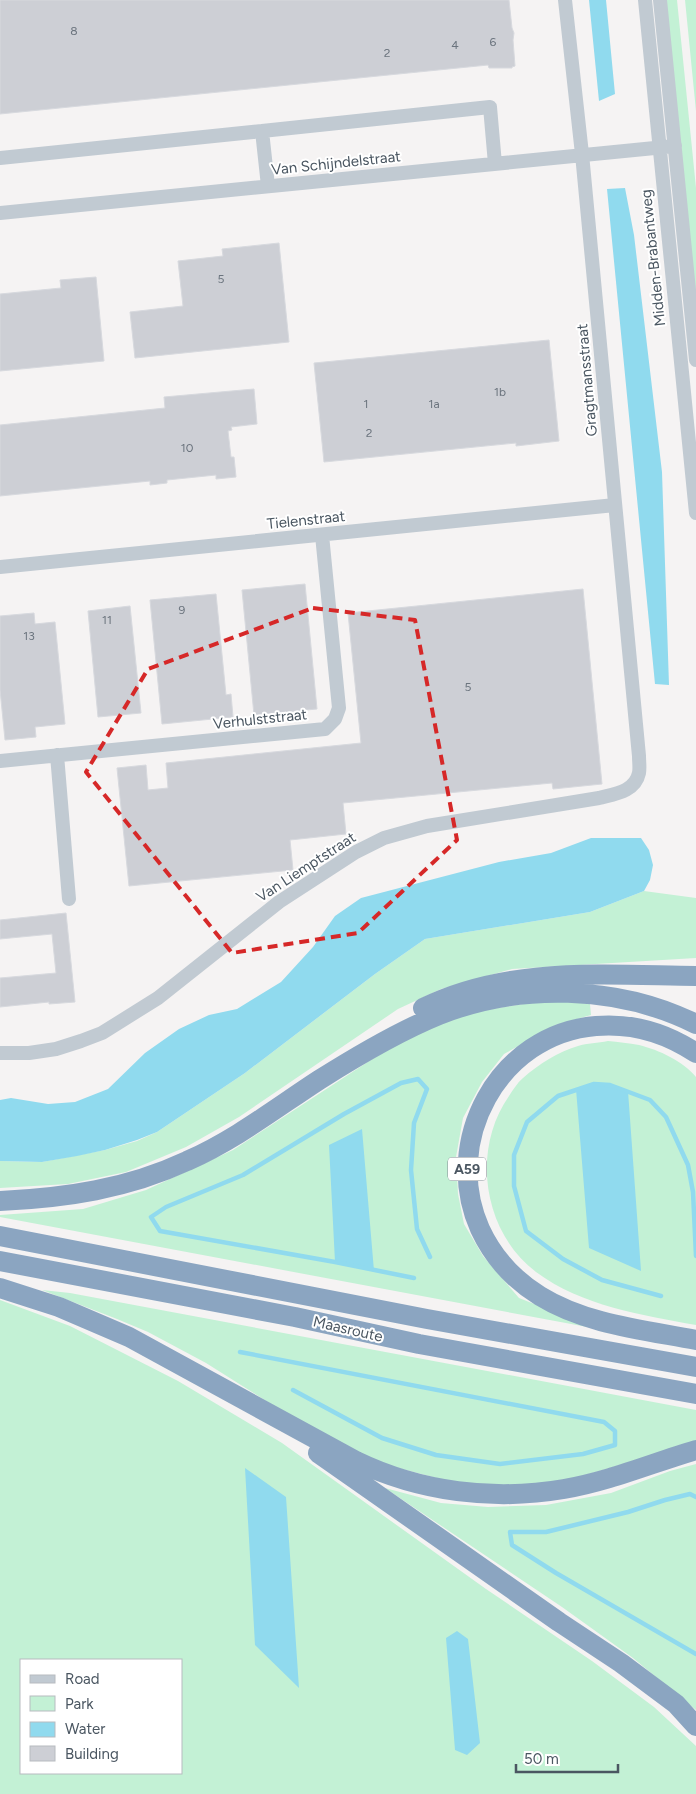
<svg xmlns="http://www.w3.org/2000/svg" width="696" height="1794" viewBox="0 0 696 1794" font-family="Figtree,sans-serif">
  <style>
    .green { fill: #c3f1d5; fill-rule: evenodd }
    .water { fill: #90daee }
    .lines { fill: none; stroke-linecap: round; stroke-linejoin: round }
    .stream { stroke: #90daee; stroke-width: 4.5 }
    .building { fill: #cdcfd5; stroke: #d7d9de }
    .minor { stroke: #c1cad2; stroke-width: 14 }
    .highway { stroke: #8ba5c1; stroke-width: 20 }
    .marked { fill: none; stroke: #d62828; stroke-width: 4; stroke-dasharray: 10 6; stroke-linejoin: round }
    .labels { text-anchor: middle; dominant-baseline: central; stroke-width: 4; stroke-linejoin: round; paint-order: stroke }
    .number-label { font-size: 12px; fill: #6b747e }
    .shield { fill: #fff; stroke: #808990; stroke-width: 1 }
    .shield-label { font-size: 14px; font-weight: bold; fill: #4a5661 }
    .street-label { font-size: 15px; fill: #4a5661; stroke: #fff }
  </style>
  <rect width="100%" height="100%" fill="#f5f3f3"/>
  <path class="green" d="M664,0H677L696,188V316Z
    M685,0H696V111Z
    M644,891L696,898V958L512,969L441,989L398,1009L239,1117L186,1147L126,1172L68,1184L0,1188V1161L42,1162L105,1150L137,1141L157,1132L245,1073L375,974L425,939L590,912Z
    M553,999L590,1004L591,1015L556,1025L504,1054L482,1082L463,1118L456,1157L458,1194L464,1224L483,1256L519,1298L598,1329L0,1217V1215L83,1209L146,1190L233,1150L380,1054L425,1029L468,1013Z
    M608,1041C618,1042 629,1043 639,1045C659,1050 683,1061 696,1077V1325C641,1315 582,1306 536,1272C483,1232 471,1150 509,1096C513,1090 517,1083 523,1078C539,1064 558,1052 578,1046C587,1043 598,1043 608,1041Z
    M42,1290L70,1293L696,1410V1443L551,1485H464L371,1461L301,1423L206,1363L148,1332L117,1319Z
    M0,1300L70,1326L178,1381L282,1443L486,1589L592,1661L654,1707L696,1746V1794H0ZM21,1660H181V1773H21Z
    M696,1464V1710L633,1658L562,1607L385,1488L441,1503L488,1507L546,1505L611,1493L670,1471Z"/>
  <path class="water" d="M589,0H606L615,94L599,101Z
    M625,188L634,235L662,472L669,685L655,684L607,189Z
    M591,838H641L649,850L653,865L650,880L644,891L590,912L425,939L375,974L245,1073L157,1132L137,1140L105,1150L77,1156L42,1162L0,1161V1100L11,1098L48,1104L75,1102L108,1089L145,1053L179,1029L209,1015L237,1009L281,982L313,947L335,916L361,898L499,862L551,853Z
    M594,1084L610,1085L628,1091L641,1271L589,1248L576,1089Z
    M362,1129L374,1271L335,1262L329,1145Z
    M245,1468L286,1497L299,1688L255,1645Z
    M457,1631L468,1639L480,1743L467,1755L455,1750L446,1638Z"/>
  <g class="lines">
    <path class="stream" d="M414,1278L335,1262L160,1231L151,1217L166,1207L243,1175L344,1114L401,1083L418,1079L427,1089L414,1123L411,1170L417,1229L430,1257
      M661,1296L602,1280L563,1259L526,1231L514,1186V1155L527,1122L558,1096L594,1084L610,1085L650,1100L666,1117L688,1165L693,1192L696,1256
      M240,1352L604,1422L615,1431V1445L583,1454L500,1464L436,1455L382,1438L293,1390
      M696,1497L690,1494L665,1500L628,1512L546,1532H510L512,1545L556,1573L696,1654"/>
  </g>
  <path class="building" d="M0,0H509L512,28L514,33L513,40L515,66L512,67V68H489L488,65L0,114Z
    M279,243L289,342L135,358L130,312L183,306L178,261L223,256L222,249Z
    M96,277L104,361L0,371V294L61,288L60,280Z
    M549,340L559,441L516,446V443L324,462L314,363Z
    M254,389L257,424L231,427L232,430L228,431L231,457H234L236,477L216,479V475L167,480V483L150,485V481L0,496V425L165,408L164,397Z
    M305,584L317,709L254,715L242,590Z
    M583,589L602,784L553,789L552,783L343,803L346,834L290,840L293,870L129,886L117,768L146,765L148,790L168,788L166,763L361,743L348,613Z
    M216,594L226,695L231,694L233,717L162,724L150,600Z
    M130,606L141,713L98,717L88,611Z
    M34,613L35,624L55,622L65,724L35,727L36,737L5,740L0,690V616Z
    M66,913L75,1002L49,1004V1002L0,1007V978L56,973L52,934L0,939V920Z"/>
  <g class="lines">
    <path class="minor" d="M645,0L696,513
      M660,0L696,360
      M262,131L490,107L495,164
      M0,158L262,131L268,186
      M0,213L675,146
      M0,567L615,505
      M57,755L69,899
      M0,761L325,729L335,719L339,708L322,535
      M0,1053H29L56,1049L81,1041L102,1033L158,998L279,902L356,852L384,838L427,826L599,798C614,794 635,792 639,773C640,768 639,762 639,756L582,154L565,0"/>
    <path class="highway" d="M423,1008C508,966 604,975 696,976
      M696,1053C666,1033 632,1023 596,1026C498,1034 441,1142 480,1229C493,1257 514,1280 540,1296C585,1324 644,1330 696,1340
      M0,1201C65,1198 127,1189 187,1161C235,1140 276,1108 319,1080C357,1056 397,1032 439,1015C519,983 618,985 696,1024
      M0,1236L427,1319L696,1367
      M0,1261L295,1317L419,1344L696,1394
      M0,1288L59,1307L129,1337L356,1461C420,1492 494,1501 564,1489C610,1481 652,1463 696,1450
      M318,1453L559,1622L621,1663L676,1704L696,1726"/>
  </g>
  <path class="marked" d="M313,608L415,620L457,840L358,933L232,953L86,772L148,669Z"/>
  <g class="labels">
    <g class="number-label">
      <text x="74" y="31">8</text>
      <text x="493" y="42">6</text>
      <text x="455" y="45">4</text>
      <text x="387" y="53">2</text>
      <text x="221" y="279">5</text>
      <text x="500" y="392">1b</text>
      <text x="366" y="404">1</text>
      <text x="434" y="404">1a</text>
      <text x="369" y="433">2</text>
      <text x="187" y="448">10</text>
      <text x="182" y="610">9</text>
      <text x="107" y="620">11</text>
      <text x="29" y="636">13</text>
      <text x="468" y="687">5</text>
    </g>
    <rect class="shield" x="448" y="1157.5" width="38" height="23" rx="4"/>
    <g class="shield-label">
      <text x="467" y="1169">A59</text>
    </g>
    <g class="street-label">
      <text transform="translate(336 163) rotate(-6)">Van Schijndelstraat</text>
      <text transform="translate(653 258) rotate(-96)">Midden-Brabantweg</text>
      <text transform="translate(587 380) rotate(-95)">Gragtmansstraat</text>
      <text transform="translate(306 520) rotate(-6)">Tielenstraat</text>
      <text transform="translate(260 719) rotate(-6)">Verhulststraat</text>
      <text transform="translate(306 867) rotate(-33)">Van Liemptstraat</text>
      <text transform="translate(348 1329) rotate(13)">Maasroute</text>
    </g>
  </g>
  <rect x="20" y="1659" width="162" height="115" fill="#ffffff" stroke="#b7bbc0"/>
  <rect x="30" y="1675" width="25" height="8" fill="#c1cad2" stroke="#b7bbc0"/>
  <text x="65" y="1684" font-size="15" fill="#4a5661">Road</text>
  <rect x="30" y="1696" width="25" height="15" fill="#c3f1d5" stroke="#b7bbc0"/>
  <text x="65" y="1709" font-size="15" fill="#4a5661">Park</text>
  <rect x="30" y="1722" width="25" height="15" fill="#90daee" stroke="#b7bbc0"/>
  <text x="65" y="1734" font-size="15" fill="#4a5661">Water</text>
  <rect x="30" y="1746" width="25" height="15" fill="#cdcfd5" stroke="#b7bbc0"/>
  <text x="65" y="1759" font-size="15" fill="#4a5661">Building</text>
  <path d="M516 1764v8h102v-8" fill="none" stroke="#4a5661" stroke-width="2.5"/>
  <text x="524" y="1764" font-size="15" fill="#4a5661" stroke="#ffffff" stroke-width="4" paint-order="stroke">50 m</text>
</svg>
